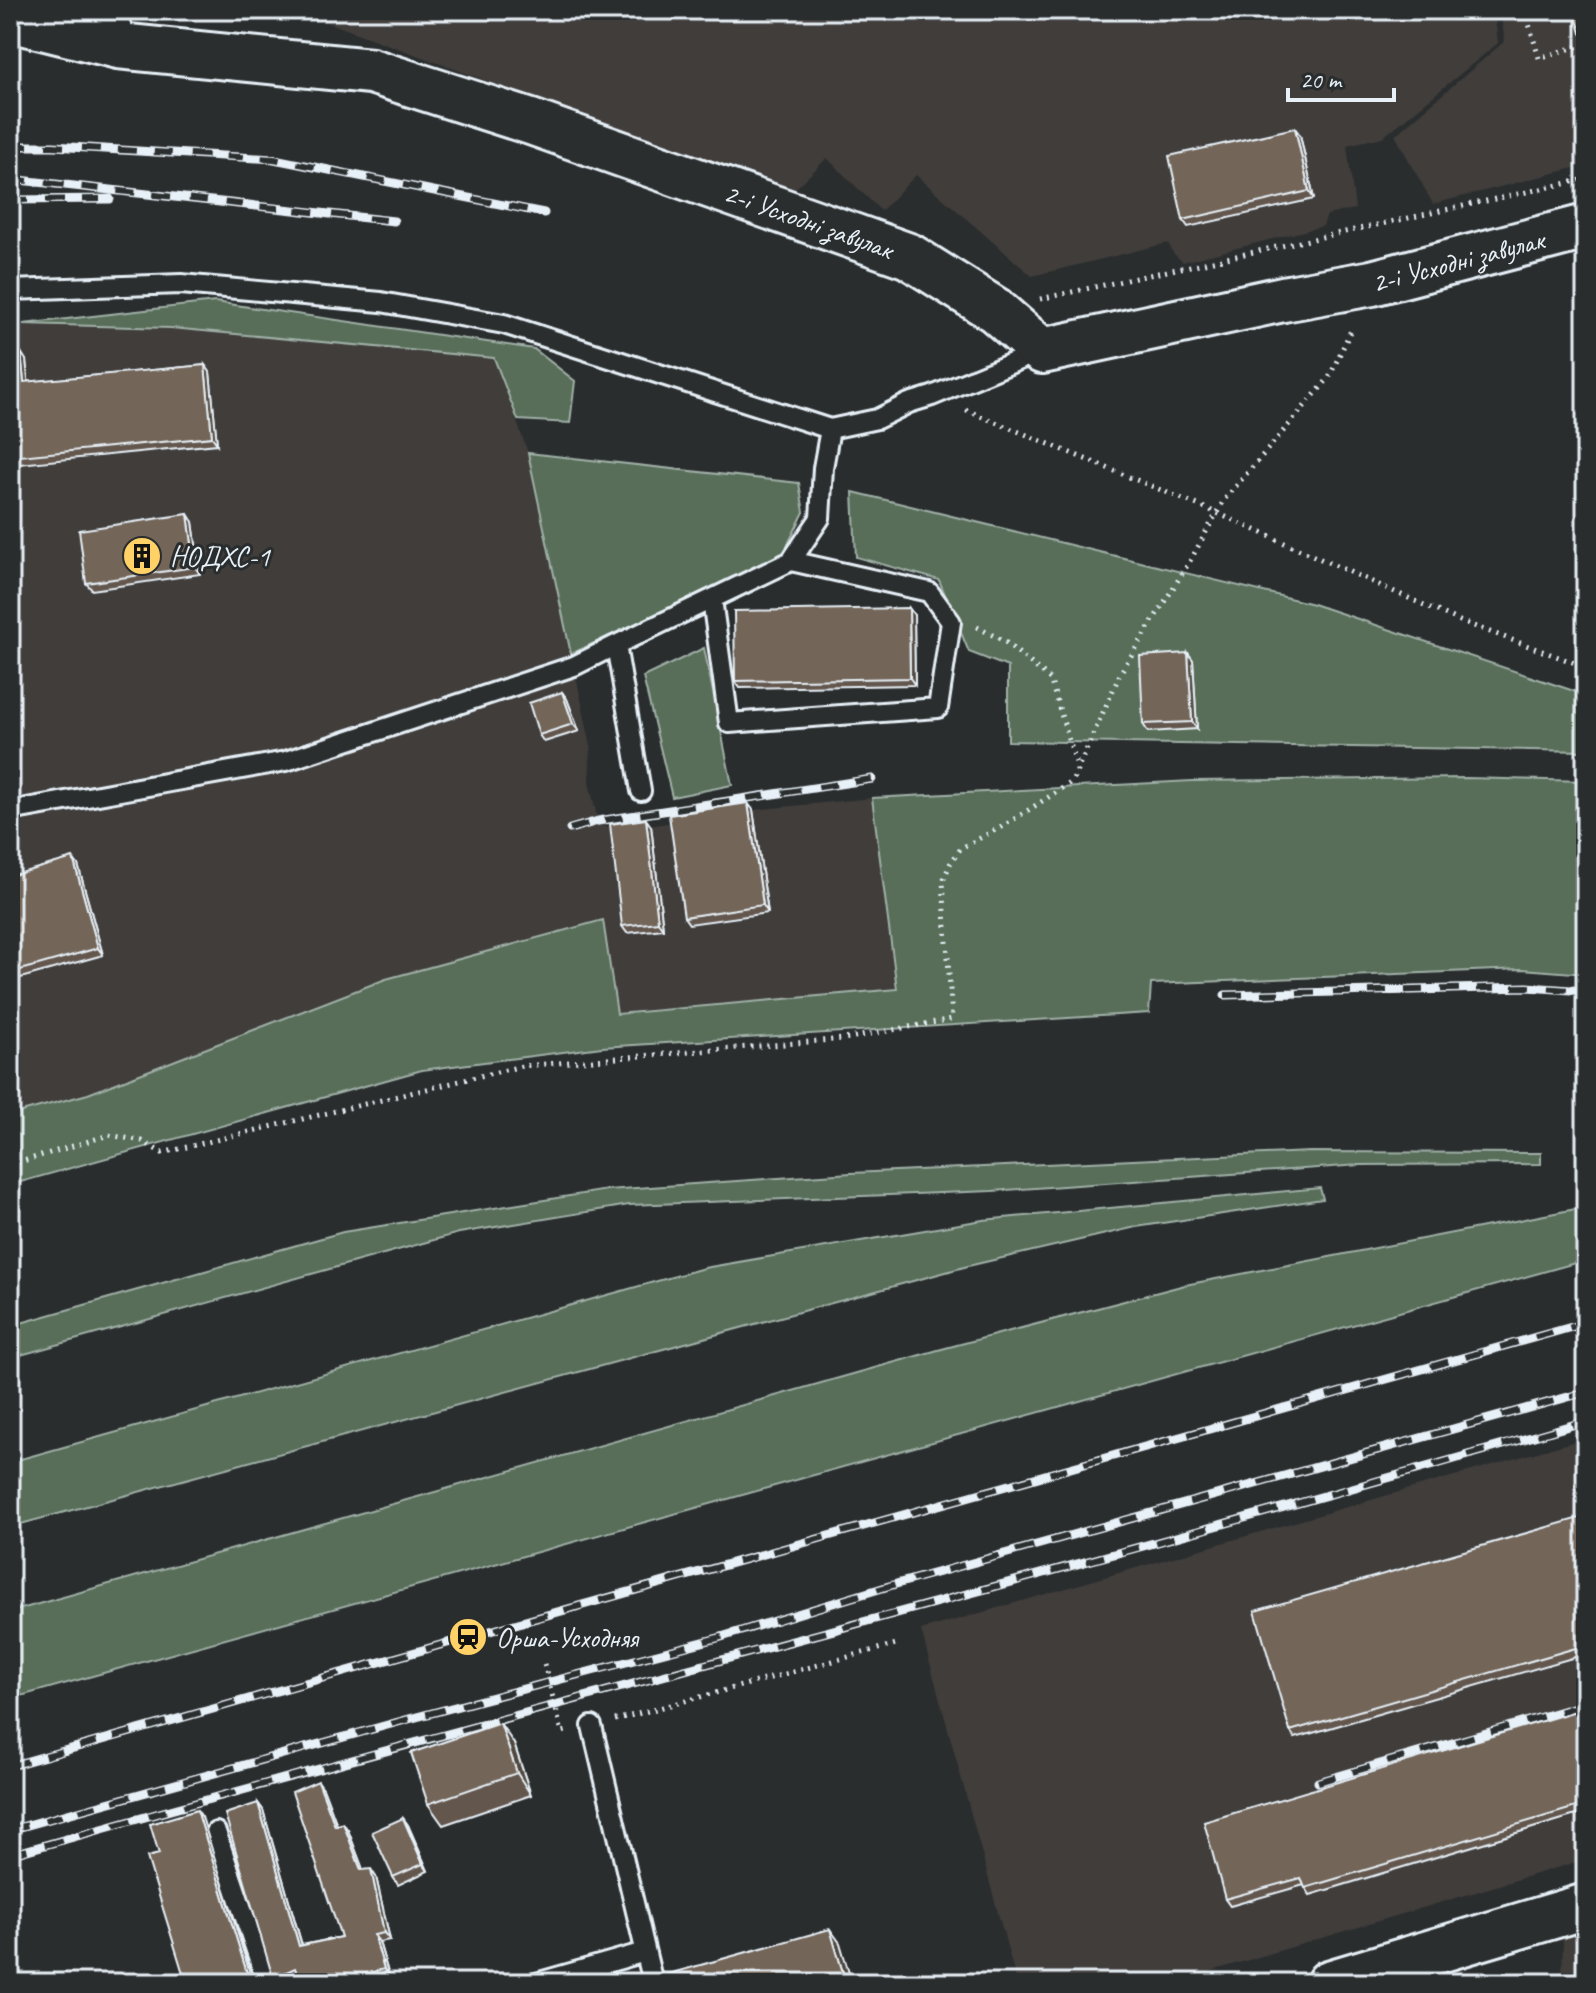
<svg xmlns="http://www.w3.org/2000/svg" width="1596" height="1993" viewBox="0 0 1596 1993" font-family="Caveat,sans-serif">
  <style>
    .built { fill: #403e3b }
    .green { fill: #596e59; stroke: #a0b0a8; stroke-width: 2 }
    .lines { fill: none; stroke-linecap: round; stroke-linejoin: round }
    .service-casing { stroke: #e8f1f8; stroke-width: 24 }
    .minor-casing { stroke: #e8f1f8; stroke-width: 42 }
    .tertiary-casing { stroke: #e8f1f8; stroke-width: 50 }
    .secondary-casing { stroke: #e8f1f8; stroke-width: 50 }
    .path { stroke: #e8f1f8; stroke-width: 5; stroke-dasharray: 2 6; stroke-linecap: butt }
    .service { stroke: #2a2d2e; stroke-width: 18 }
    .minor { stroke: #2a2d2e; stroke-width: 36 }
    .tertiary { stroke: #2a2d2e; stroke-width: 44 }
    .secondary { stroke: #2a2d2e; stroke-width: 44 }
    .rail-casing { stroke: #e8f1f8; stroke-width: 9 }
    .rail { stroke: #2a2d2e; stroke-width: 6; stroke-dasharray: 18; stroke-linecap: butt }
    .wall { fill: #63574d; stroke: #e8f1f8; stroke-width: 2 }
    .shaded-wall { fill: #50473e; stroke: #e8f1f8; stroke-width: 2 }
    .building { fill: #736559; stroke: #e8f1f8; stroke-width: 2 }
    .labels { text-anchor: middle; dominant-baseline: central; stroke-width: 6; stroke-linejoin: round; paint-order: stroke }
    .street-label { font-size: 28px; fill: #e8f1f8; stroke: #2a2d2e }
    .poi-label { font-size: 28px; fill: #e8f1f8; stroke: #2a2d2e; text-anchor: start }
  </style>
  <rect width="100%" height="100%" fill="#2a2d2e"/>
  <filter id="ink" filterUnits="userSpaceOnUse"><feTurbulence type="fractalNoise" baseFrequency=".0125" numOctaves="2"/><feDisplacementMap in="SourceGraphic" scale="16" xChannelSelector="R" yChannelSelector="G"/><feConvolveMatrix kernelMatrix="1 2 1 2 8 2 1 2 1" color-interpolation-filters="sRGB"/></filter>
  <g filter="url(#ink)">
    <path class="built" d="M294,10H1494L1498,43L1383,137L1347,145L1355,209L1327,215L1323,226L1183,262L1173,253L1168,243L1032,276L916,175L881,211L827,158L791,193Z
      M1500,10H1586V165L1433,204L1395,135L1505,41Z
      M23,324L171,328L494,358L528,453L591,746L589,782L598,821L615,831L753,810L872,798L897,989L617,1014L603,920L88,1094L10,1115V326Z
      M1586,1438V1859L1172,1983H1017L921,1630Z
      M1586,1931V1983H1562L1563,1938Z"/>
    <path class="green" d="M215,302L534,349L575,381L570,423L518,420L494,358L171,328L23,324Z
      M528,453L799,483L804,512L783,554L571,654Z
      M853,492L1313,604L1586,695V751L1008,741V667L969,652L939,580L856,557Z
      M704,648L732,785L672,797L643,677Z
      M1467,778L1586,781V974L1522,969L1151,984L1149,1013L602,1047L422,1070L10,1185V1115L88,1094L386,979L603,920L617,1014L897,989L872,798L1192,781Z
      M1310,1152L1541,1153V1164L1360,1165L992,1191L629,1205L459,1233L10,1358V1326L343,1232L607,1190L851,1173Z
      M1320,1188L1323,1199L1136,1227L968,1266L10,1527V1462L704,1268L983,1220Z
      M1586,1207V1260L10,1699V1612L938,1350L1185,1285Z"/>
    <g class="lines">
      <g class="service-casing">
        <path id="service" d="M10,290L181,284L381,302L504,324L830,429L877,419L909,403L932,396L1041,351
          M712,599L729,723L938,708L951,622L929,592L791,561
          M641,791L616,645L791,561L820,518L823,468L830,429
          M10,811L286,761L574,666L616,645
          M592,1726L653,1983
          M216,1832L267,1983
          M536,1983L645,1952"/>
      </g>
      <g class="minor-casing">
        <path id="minor" d="M107,10L118,46"/>
      </g>
      <g class="tertiary-casing">
        <g id="tertiary">
          <path id="s1" d="M10,19L118,46L371,71L531,122L909,256L995,310L1042,351L1283,299L1372,283L1586,227"/>
        </g>
      </g>
      <g class="secondary-casing">
        <path id="secondary" d="M1329,1983L1586,1906"/>
      </g>
      <path class="path" d="M1525,10L1539,58L1586,44
        M1040,299L1586,179
        M966,410L1217,513L1460,621L1586,667
        M977,627L1004,641L1050,679L1077,766
        M10,1165L109,1135L142,1141L162,1153L522,1066L844,1039L952,1019L943,881L950,864L961,848L1005,825L1072,782L1121,672L1190,561L1224,500L1329,378L1352,328
        M544,1664L562,1732L566,1731
        M615,1720L896,1644"/>
      <use href="#service" class="service"/>
      <use href="#minor" class="minor"/>
      <use href="#tertiary" class="tertiary"/>
      <use href="#secondary" class="secondary"/>
      <g class="rail-casing">
        <path id="rail" d="M10,146H53L274,159L544,213
          M10,179L394,221
          M10,200L110,199
          M570,829L598,821L872,779
          M1225,995L1527,987L1586,991
          M10,1766L1586,1323
          M1318,1782L1586,1704
          M10,1830L409,1719L718,1638L889,1586L1586,1392
          M10,1855C534,1706 1063,1574 1586,1421"/>
      </g>
      <use href="#rail" class="rail"/>
    </g>
    <path class="wall" d="M1540,10H1561L1543,15Z
      M1586,10V40L1581,33Z
      M1300,135L1314,199L1188,227L1183,220Z
      M10,353L26,360L28,382L205,365L210,372L217,444L10,465Z
      M193,522L200,574L92,590L86,583Z
      M909,608L914,615L915,685L740,688L735,681Z
      M1188,653L1193,660L1197,729L1148,732L1143,724Z
      M562,692L567,699L579,731L544,742L539,735Z
      M753,810L768,913L689,924L684,917Z
      M651,826L663,929L627,933L622,926Z
      M78,865L103,955L10,981V876Z
      M1586,1516V1654L1295,1738L1290,1731Z
      M1586,1708V1812L1310,1895L1304,1885L1230,1906L1225,1899Z
      M514,1744L531,1795L443,1825L428,1804Z
      M323,1788L337,1825L348,1830L363,1870L376,1877L390,1940L379,1942L389,1976L363,1983H301L298,1976L283,1983H277L273,1978L258,1803L263,1810L302,1945L341,1937Z
      M403,1818L408,1825L428,1871L398,1885L393,1877Z"/>
    <path class="shaded-wall" d="M1295,128L1300,135L1314,199L1309,191Z
      M21,352L26,360L29,389L24,382Z
      M205,365L210,372L217,444L212,437Z
      M188,514L193,522L200,574L195,567Z
      M909,608L914,615L915,685L910,678Z
      M1188,653L1193,660L1197,729L1192,722Z
      M562,692L567,699L579,731L573,724Z
      M748,803L753,810L768,913L763,905Z
      M646,819L651,826L663,929L658,922Z
      M73,858L78,865L103,955L98,948Z
      M500,1723L514,1744L531,1795L517,1773Z
      M318,1781L323,1788L340,1833L335,1826Z
      M258,1803L263,1810L304,1953L299,1946Z
      M197,1810L202,1817L253,1983H250Z
      M403,1818L408,1825L428,1871L423,1864Z
      M343,1823L348,1830L366,1877L361,1870Z
      M371,1869L376,1877L390,1940L384,1933Z
      M830,1929L840,1943L852,1983H846Z
      M374,1935L379,1942L389,1976L384,1969Z
      M10,1941L21,1983H18L10,1952Z"/>
    <path class="building" d="M1574,10H1586V31L1581,33Z
      M1295,128L1309,191L1183,220L1169,156Z
      M21,352L24,382L205,365L212,437L10,457V353Z
      M188,514L195,567L86,583L79,530Z
      M909,608L910,678L735,681L734,611Z
      M1188,653L1192,722L1143,724L1140,656Z
      M562,692L573,724L539,735L529,703Z
      M748,803L763,905L684,917L669,815Z
      M646,819L658,922L622,926L610,824Z
      M73,858L98,948L10,973V876Z
      M1586,1516V1645L1290,1731L1255,1611Z
      M1586,1708V1804L1305,1888L1301,1878L1225,1899L1204,1822Z
      M500,1723L517,1773L428,1804L411,1753Z
      M318,1781L335,1826L343,1823L361,1870L371,1869L384,1933L374,1935L384,1969L332,1983H301L295,1968L273,1978L225,1814L258,1803L299,1946L341,1937L292,1792Z
      M197,1810L250,1983H186L147,1857L159,1854L150,1824Z
      M403,1818L423,1864L393,1877L372,1832Z
      M830,1929L846,1983H663L661,1976Z
      M10,1952L18,1983H10Z"/>
  </g>
  <defs>
    <g id="building-disc" transform="scale(2)"><circle r="9.5" fill="#ffd166" stroke="#2a2d2e"/><path d="M-4-6H4V6H1V3H-1V6H-4ZM-2.5-4.3h1.7v1.8h-1.7ZM.8-4.3h1.7v1.8H.8ZM-2.5-1h1.7V.8h-1.7ZM.8-1h1.7V.8H.8Z" fill="#111"/></g>
    <g id="station-disc" transform="scale(2)"><circle r="9.5" fill="#ffd166" stroke="#2a2d2e"/><path d="M-3-6H3Q5-6 5-4V2Q5 4 3 4L4.5 6H3L1.5 4h-3L-3 6H-4.5L-3 4Q-5 4-5 2V-4Q-5-6-3-6ZM-3.5-4v3h7v-3ZM-3.5 1v1.5H-2V1ZM2 1v1.5H3.5V1Z" fill="#111"/></g>
  </defs>
  <g fill-rule="evenodd">
    <use href="#building-disc" x="142" y="556"/>
    <use href="#station-disc" x="468" y="1637"/>
  </g>
  <g class="labels">
    <g class="street-label">
      <text stroke="none"><textPath href="#s1" startOffset="828">2-і Усходні завулак</textPath></text>
      <text stroke="none"><textPath href="#s1" startOffset="1524">2-і Усходні завулак</textPath></text>
    </g>
    <g class="poi-label">
      <text x="170" y="556">НОДХС-1</text>
      <text x="496" y="1637">Орша-Усходняя</text>
    </g>
  </g>
  <rect width="1596" height="1993" fill="none" stroke="#2a2d2e" stroke-width="40"/>
  <rect x="20" y="20" width="1556" height="1953" fill="none" stroke="#e8f1f8" stroke-width="3" filter="url(#ink)"/>
  <path d="M1288 88v12h106v-12" fill="none" stroke="#e8f1f8" stroke-width="4"/>
  <text x="1300" y="88" font-size="24" fill="#e8f1f8" stroke="#2a2d2e" stroke-width="6" paint-order="stroke">20 m</text>
</svg>
